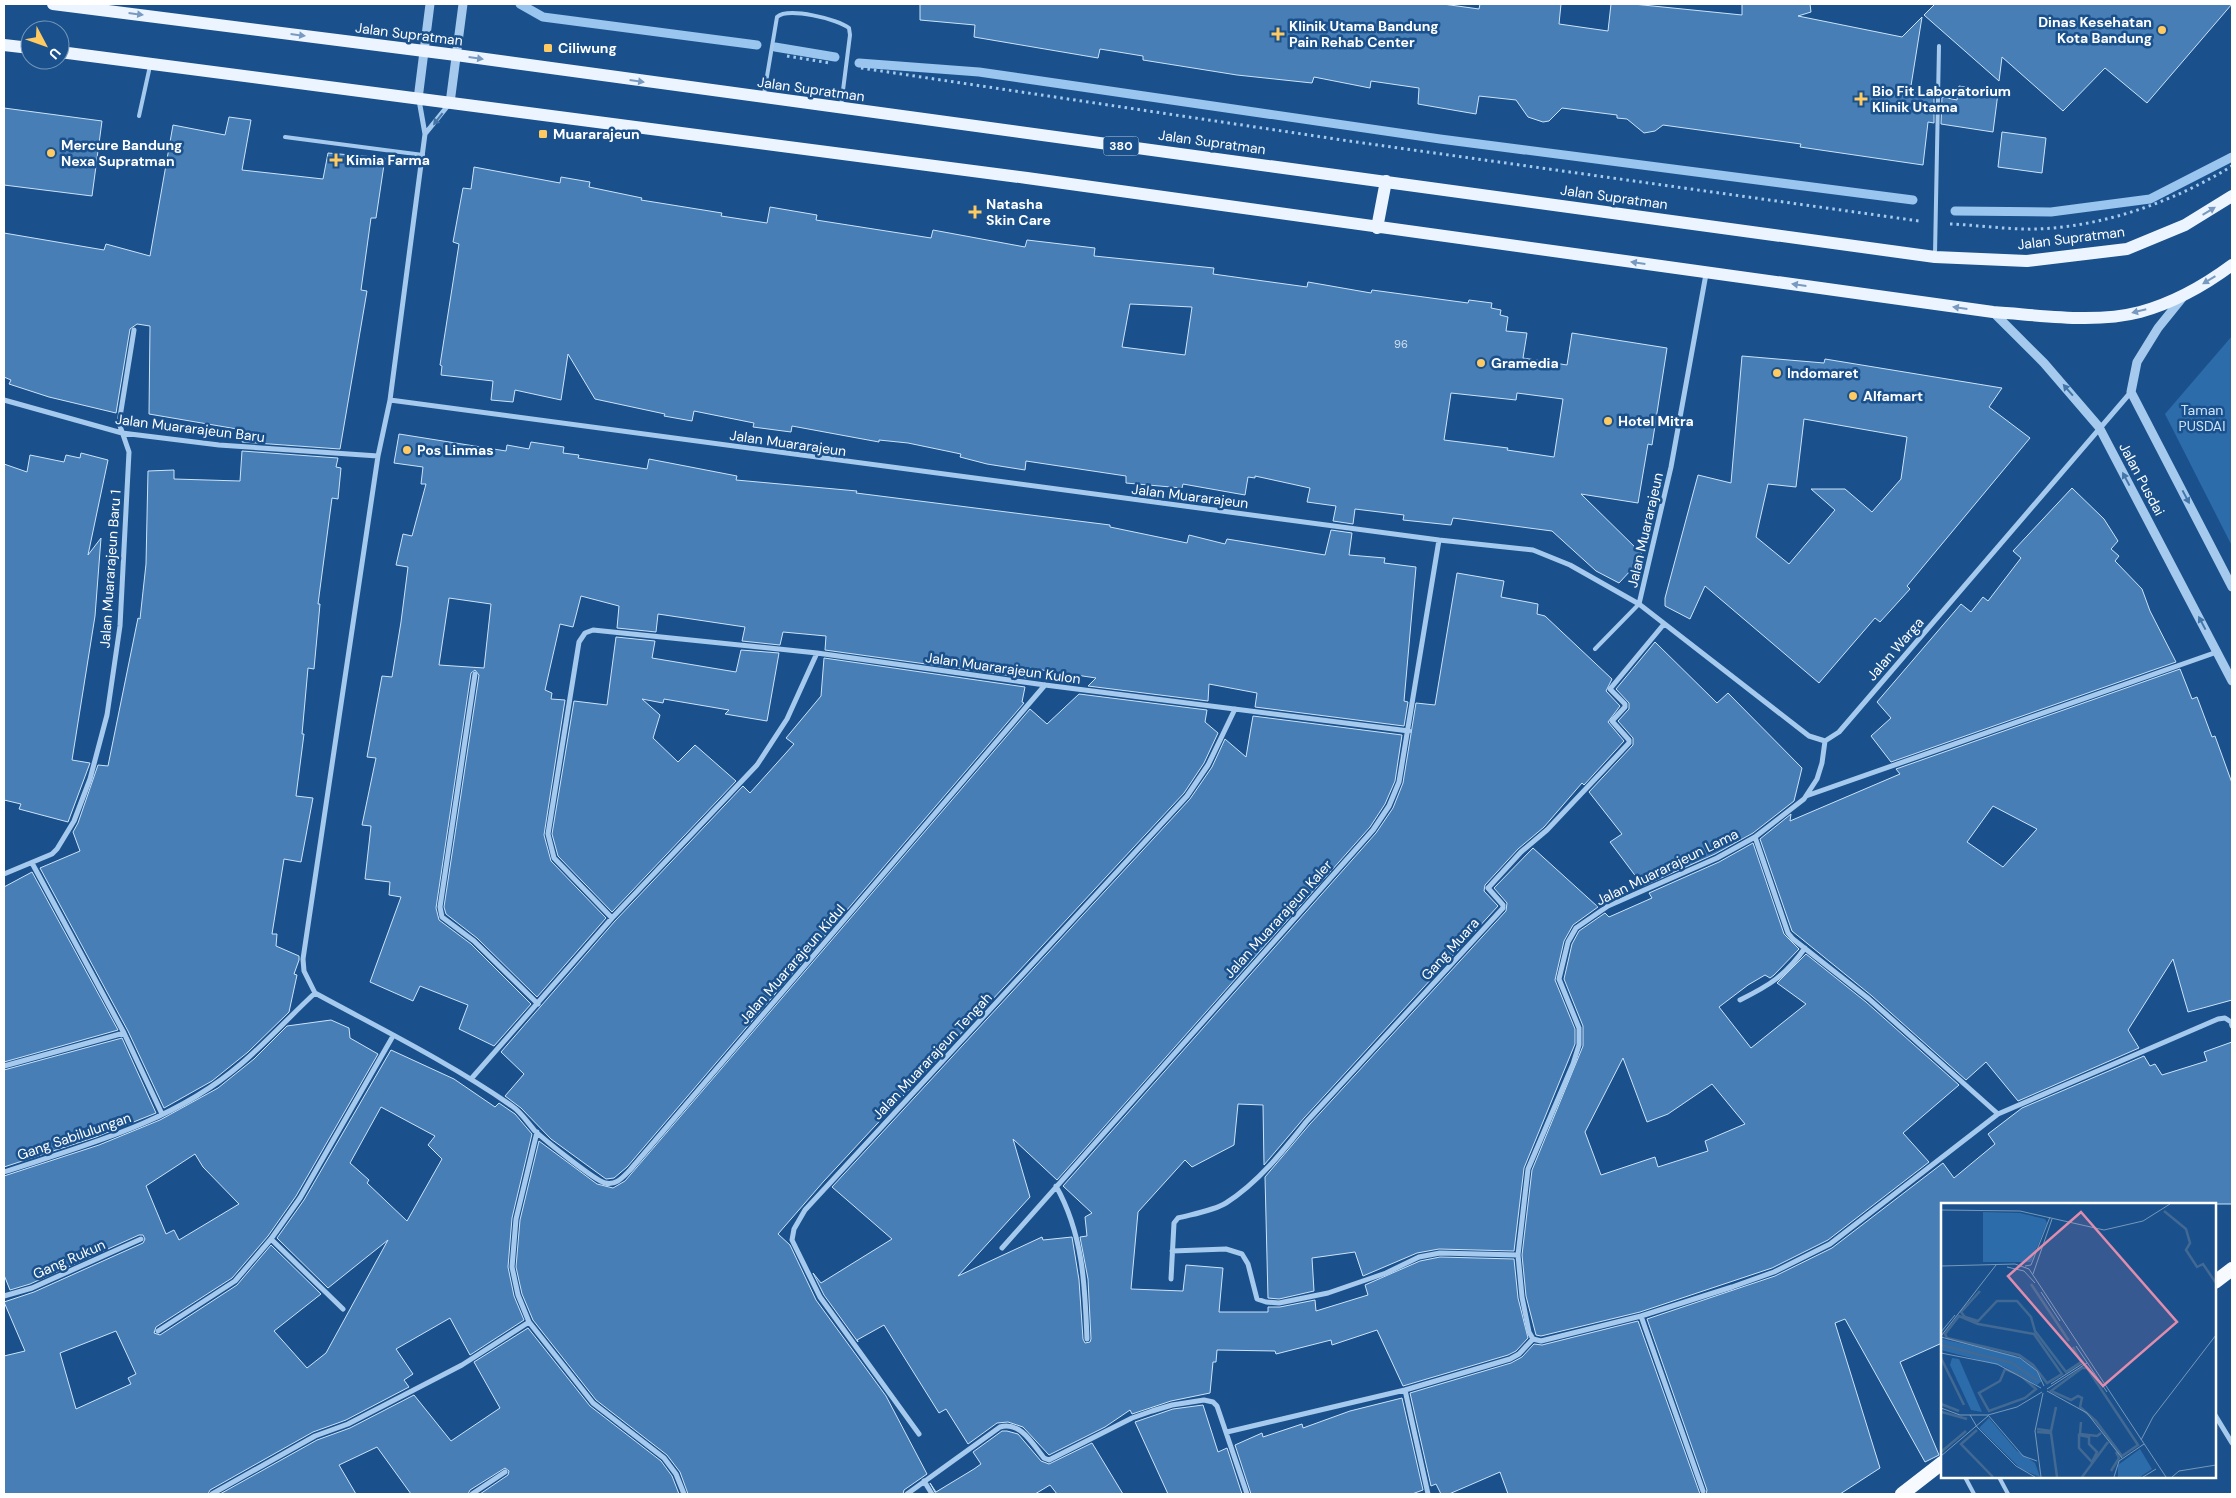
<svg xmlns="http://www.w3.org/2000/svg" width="2236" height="1498" viewBox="0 0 2236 1498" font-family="'DM Sans',sans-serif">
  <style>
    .green { fill: #2d6caa }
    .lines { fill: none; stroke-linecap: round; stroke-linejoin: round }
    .stream { stroke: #99c5ef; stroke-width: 9 }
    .building { fill: #477eb6; stroke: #cce3fa; fill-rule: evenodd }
    .path { stroke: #a6caed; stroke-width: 3; stroke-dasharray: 2.5 4; stroke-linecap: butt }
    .service { stroke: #a6caed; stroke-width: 4 }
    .minor { stroke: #a6caed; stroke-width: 5 }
    .tertiary { stroke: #a6caed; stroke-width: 9 }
    .primary { stroke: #ecf4ff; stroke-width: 12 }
    .trunk { stroke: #f6faff; stroke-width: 14 }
    .oneway { fill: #789ac0 }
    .oneway2 { fill: #4475a9 }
    .poi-dot { fill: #ffca62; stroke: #1a518c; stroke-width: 2 }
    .labels { text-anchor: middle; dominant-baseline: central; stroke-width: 5; stroke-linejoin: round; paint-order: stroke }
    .number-label { font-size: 11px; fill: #d1dfed }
    .shield { fill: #1a518c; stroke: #bacbdc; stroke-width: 1 }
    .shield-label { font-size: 12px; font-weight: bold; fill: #fff }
    .poi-label { font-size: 14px; font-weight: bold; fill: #fff; stroke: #1a518c; text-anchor: start }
    .street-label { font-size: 14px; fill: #fff; stroke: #1a518c }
    .park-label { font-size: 14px; fill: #cce3fa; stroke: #1a518c }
    .inset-river { fill: none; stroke: #426993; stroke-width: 2.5 }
    .inset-road { fill: none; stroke: #7697ba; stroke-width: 1 }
    .view { fill: #e08cad; fill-opacity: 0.15; stroke: #e08cad; stroke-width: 2.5 }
    .inset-edge { fill: none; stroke: #fff; stroke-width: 2.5 }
  </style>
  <rect width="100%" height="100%" fill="#1a518c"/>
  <path class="green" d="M2232,336V546L2165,414Z"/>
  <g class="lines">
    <path class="stream" d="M520,4L543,17L757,45
      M775,47L835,57
      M859,63L979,72L1440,139L1913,200
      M1955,211L2051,212L2150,199L2232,157"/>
  </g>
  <path class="building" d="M920,4H1443L1479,9L1480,4H1561L1559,24L1608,31L1611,4H1633L1742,15V4H1810L1811,12L1798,16L1902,37L1922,17L1910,92L1934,96V123L1928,122L1923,165L1800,147L1801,144L1663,125L1655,131L1644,133L1627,119L1617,118V115L1562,108L1549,121L1543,122L1528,117L1516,100L1479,96L1476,114L1418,104L1419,88L1371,81L1370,88L1314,77L1312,83L1237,75L1143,60V56L1100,49L1098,58L974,37L975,25L920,20Z
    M1935,4H2232L2147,103L2105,68L2063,111L2002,57L1999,81L1924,15Z
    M1959,86L1998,93L1993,132L1941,124L1942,97L1957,100Z
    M4,108L102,121L92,196L4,185Z
    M229,117L251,120L242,170L323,179L328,153L385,158L376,218H371L361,290L367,291L340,449L242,442L243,430L149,414L150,326L137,324L130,329L116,413L49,397L9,384L11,380L4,377V233L104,250L106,244L150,256L173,125L225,135Z
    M2002,132L2046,138L2042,173L1998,167Z
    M474,167L560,183L561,177L590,182L589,187L642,198L641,200L722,213L721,216L767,223L770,207L817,215L816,220L931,238L933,230L1025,247L1027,240L1095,248L1094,256L1214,268L1213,274L1307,287L1308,282L1371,293L1372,290L1468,303L1469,300L1492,303L1491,308L1501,310L1500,315L1508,317L1506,331L1527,333L1523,358L1567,365L1572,333L1667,348L1652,445L1648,444L1638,503L1581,494L1644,556L1619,583L1596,571L1552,531L1453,518L1451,525L1403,520L1404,515L1355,509L1353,524L1333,521L1336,506L1307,502L1310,488L1255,476V478L1248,477L1245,495L1183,484L1182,488L1126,483V476L1026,461L1025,470L987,464L960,457L961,454L908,443L879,440V442L792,426L791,432L753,427L754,423L694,411L692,421L664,416L665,414L595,399L568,354L561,400L515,390L513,402L491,400L493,381L441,375L442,366L440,365L459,244L453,242L463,188L471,189ZM1130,304L1192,307L1185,355L1122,347ZM1451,393L1516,400L1517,393L1563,399L1554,457L1507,450L1508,448L1444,440Z
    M1742,356L1824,363L1825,359L2002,388L1989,407L2030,438L1907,586L1910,589L1880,622L1875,618L1819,683L1705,586L1690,619L1665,606V598L1698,475L1731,483ZM1804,419L1907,437L1901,479L1872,512L1845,489H1811L1835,510L1789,564L1756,537L1768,484L1796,487Z
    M399,434L506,451L507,445L529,449L531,442L564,447L563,453L579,455L578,458L647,469L649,459L737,476L736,480L857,491L856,493L1110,525V527L1187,543L1189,535L1225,544L1227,539L1325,555L1331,530L1352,533L1349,555L1385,558L1384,563L1416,567L1404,701L1408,702L1404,726L1255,707L1257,693L1209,684L1208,701L1088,686L1096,678L1029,668L1027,678L825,650L826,636L783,632L780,645L742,641L745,627L658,614L656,632L617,628L619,606L581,596L573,627L560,624L545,690L552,693L551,699L565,700L544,835L551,861L606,918L537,997L477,938L446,914L444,907L479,675L475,670L471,673L436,908L439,920L471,944L531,1004L494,1046L459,1029L468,1005L420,986L413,1001L370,982L401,897L389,895L390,882L365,879L371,826L362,825L376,758L367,757L382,676L392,677L401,622L408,567L396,565L403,534L412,536L426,484H421L423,467L394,463ZM449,598L491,604L484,668L439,665Z
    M242,451L338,458L336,467L341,468L338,499L332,498L318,604H320L314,669L308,668L302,734H304L296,796L313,798L301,862L284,859L272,934H277L276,946L299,956V960L294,974L297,975L289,1012L248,1052L212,1081L164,1108L128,1031L40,868L80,851L73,832L78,823L98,765L108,766L138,618L140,619L146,564L148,471L174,470V479L240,481Z
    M81,453L108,460L88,555L101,538L95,616L72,760L90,763L68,822L19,809L21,804L4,800V464L27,472L30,455L64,462L66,455L80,458Z
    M2072,488L2104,519L2118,541L2111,549L2119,556L2115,561L2142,589L2150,611L2176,662L1891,762L1871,736L1891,718L1877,702L1961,604L1971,612L1983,597L1988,601L2021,558L2013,551Z
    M1457,573L1504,581L1501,597L1538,604L1537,614L1545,616L1612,679L1606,691L1620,706L1608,722L1624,741L1584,785L1582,783L1544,827L1518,849L1485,885L1484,891L1498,906L1304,1118L1264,1165L1263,1105L1238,1104L1234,1145L1192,1167L1185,1160L1138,1212L1131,1289L1183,1291L1186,1265L1223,1268L1219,1312H1268V1307H1280L1315,1300L1316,1311L1368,1295L1365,1285L1420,1261L1440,1257L1514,1259L1518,1298L1528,1338L1516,1351L1508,1355L1403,1386L1377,1330L1332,1345L1331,1340L1276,1354L1275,1351L1217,1350L1216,1362H1213L1210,1393L1171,1401L1132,1414L1130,1410L1105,1427L1049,1455L1023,1427L1008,1422L997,1423L968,1444L946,1409L939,1413L884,1325L857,1340L858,1342L824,1295L813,1273L821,1283L892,1239L832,1187L1190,799L1212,767L1225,739L1246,757L1253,716L1402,735L1395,781L1385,804L1370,827L1057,1180L1013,1139L1030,1197L958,1276L1042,1237L1043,1240L1072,1237L1079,1280L1083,1339L1085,1343L1090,1342L1091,1339L1088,1279L1080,1237L1087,1236L1085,1217L1092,1213L1063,1186L1376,833L1393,808L1403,783L1416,703L1435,705Z
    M616,637L655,641L652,658L736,672L741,650L779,653L767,721L725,714L729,710L664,699L663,703L642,699L660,715L653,738L678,762L695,745L736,781L612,912L558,856L552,834L574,701L607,705Z
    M1655,642L1717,703L1728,693L1802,768L1794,801L1753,833L1715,854L1643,886L1610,842L1622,834L1589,792L1633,745V738L1618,721L1629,709V703L1616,689Z
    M824,658L1025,687L1022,702L1024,703L627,1167L614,1178L606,1179L551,1139L521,1108L505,1096L524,1074L501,1052L615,921L743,786L750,793L794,744L786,738L821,696Z
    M2180,669L2192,699L2197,697L2212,737L2215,736L2232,783V1000L2188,1012L2173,959L2128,1030L2139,1048L2018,1101L1986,1062L1966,1080L1872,996L1792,931L1760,839L1791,814L1790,821L1900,774L1896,769ZM1993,806L2037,829L2003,867L1967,842Z
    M1079,694L1207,710L1205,722L1218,733L1204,763L1184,793L824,1181L778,1234L790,1245L816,1300L886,1396L927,1474L904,1490L903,1494H688L680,1472L667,1455L596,1400L533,1320L522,1294L516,1267L520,1220L539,1141L597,1184L613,1188L625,1181L1030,709L1047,724Z
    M1753,843L1784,934L1799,949L1774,975L1770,978L1765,975L1748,985L1719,1007L1751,1048L1806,1004L1777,983L1806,954L1866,1002L1959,1085L1903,1133L1929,1162L1828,1240L1772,1268L1640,1312L1541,1336L1536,1335L1526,1296L1522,1255L1532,1170L1583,1046V1026L1564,979L1572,944L1579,931L1605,913L1609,917L1652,898L1649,893L1719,862ZM1623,1058L1647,1122L1668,1114L1712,1084L1745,1124L1705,1141L1708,1151L1658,1167L1655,1157L1601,1175L1585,1132Z
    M1533,848L1598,907L1573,925L1564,941L1555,980L1575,1029V1044L1524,1168L1514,1251L1439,1249L1417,1253L1363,1276L1355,1252L1312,1258L1314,1291L1279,1299L1268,1298L1265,1177L1310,1124L1506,911L1507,903L1494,888Z
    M32,872L118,1030L4,1062V887Z
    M331,1020L349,1028L350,1038L378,1054L296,1196L268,1236L232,1278L156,1327L154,1333L160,1335L237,1285L271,1245L321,1294L274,1331L307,1368L326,1353L388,1240L328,1288L277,1238L304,1200L391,1050L454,1079L495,1107L499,1103L515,1114L532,1134L512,1218L508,1267L514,1296L524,1320L470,1355L450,1318L396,1349L413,1374L404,1380L409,1387L346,1420L313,1432L210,1490L208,1494H4V1356L25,1351L4,1302L34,1292L143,1243L145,1239L143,1235H139L30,1284L10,1290L4,1275V1176L99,1145L160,1120L218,1088L254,1059L287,1026ZM381,1107L435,1136L428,1145L442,1159L407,1221L367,1183L369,1180L350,1163ZM195,1154L203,1167L239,1204L179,1240L174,1230L166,1234L146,1186ZM116,1331L136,1374L128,1378L131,1384L76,1409L60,1353Z
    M122,1038L156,1113L96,1137L4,1167V1070Z
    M2232,1042V1204H1942V1343L1900,1362L1939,1455L1925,1462L1845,1319L1835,1323L1880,1468L1840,1494H1706L1707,1490L1647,1319L1775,1276L1832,1248L1943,1163L1954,1178L1995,1144L1988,1134L2022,1108L2144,1056L2150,1066L2155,1064L2162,1075L2207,1061L2204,1052Z
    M1638,1321L1700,1494H1508L1500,1472L1449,1494H1441L1436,1484L1431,1486L1410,1393L1511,1363L1522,1357L1534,1344L1542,1345Z
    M528,1328L590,1406L661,1461L672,1476L679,1494H480L508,1475L509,1471L505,1468L470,1490L468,1494H411L377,1447L339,1465L356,1494H220L317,1440L350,1428L414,1395L451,1441L500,1408L474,1362Z
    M1402,1398L1423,1490L1412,1494H1251L1235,1445L1262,1433L1263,1437L1302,1424L1303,1428L1350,1411Z
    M1203,1405L1218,1452L1227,1448L1242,1494H1168L1135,1422L1173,1409Z
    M1002,1431H1007L1018,1434L1041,1461L1049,1464L1092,1443L1123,1494H1057L1050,1485L1035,1494H936L930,1483L936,1492L974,1469L981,1464L973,1452Z"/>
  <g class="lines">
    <path class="path" d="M787,56L830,63
      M861,68L1349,141L1919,221
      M1950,224C1979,225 2009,230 2038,229C2106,226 2175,201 2232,166"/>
    <path class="service" d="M764,94L777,17C788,7 838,19 849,28L850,35L841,106
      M139,116L150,66
      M285,137L423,155
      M1935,254L1939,46
      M1595,649L1639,604
      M1965,1477L1974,1494
      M1999,1477L2008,1494"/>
    <path class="minor" d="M419,100L425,134L390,400L378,456L303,959L304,971L315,993C381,1029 450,1063 512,1106C521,1112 528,1123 535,1131C545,1140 594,1180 605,1183C616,1186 623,1177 630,1170L1045,685
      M425,134L450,103
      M4,400L122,433L219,445L378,456
      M390,400L1439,540L1533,550L1570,565L1639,604L1809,736L1825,741
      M1639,604L1671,467L1706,274
      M475,674L440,907L442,917L474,941L538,1004
      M1825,741L1822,763L1817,779L1804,799L1755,837L1717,858L1608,906L1576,928L1568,942L1559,979L1579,1028V1045L1573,1064L1528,1169L1518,1255L1522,1297L1529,1332L1533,1339L1541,1341L1641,1316L1732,1287L1774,1272L1830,1244L1998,1114L2218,1019L2225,1018L2231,1022L2232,1026
      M1825,741L1839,732L2131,392
      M1806,796L2217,652
      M1755,837L1788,933L1793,939L1869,999L1998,1114
      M32,863L124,1033L162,1114
      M4,874L52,854L57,849L74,821L90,779L107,715L120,626L129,452L119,423L134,330
      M612,918L554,858L548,834L579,642L585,633L593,630L817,653L1045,685L1409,731
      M1740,1000C1770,985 1785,976 1805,948
      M4,1066L124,1033
      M471,1079L612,918L757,765L787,719L817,653
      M537,1132L516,1219L512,1267L518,1295L529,1322L593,1403L664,1458L676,1474L684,1494
      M4,1172C86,1145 174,1122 241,1064C267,1042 290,1016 315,993
      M1056,1186C1083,1234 1085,1285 1087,1339
      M271,1239L343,1309
      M1002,1248L1373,830L1389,806L1399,782L1439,540
      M1172,1251L1226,1249L1242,1254L1248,1264L1257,1299L1266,1302L1279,1303L1328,1293L1386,1273L1419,1257L1440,1253L1518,1255
      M1171,1279L1174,1223L1178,1218C1193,1214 1213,1211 1226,1203C1258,1183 1284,1150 1307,1121L1503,908V905L1488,888L1521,852L1547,830L1629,743V740L1612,721L1625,707V704L1610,689L1664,624
      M4,1296L32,1288L141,1239
      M1641,1316L1703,1491
      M158,1331L235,1281L271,1239L300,1198L393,1036
      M1405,1390L1428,1494
      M2215,1415L2232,1443
      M1227,1432L1405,1390L1510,1359L1519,1354L1533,1339
      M919,1434L820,1297L792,1240L794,1229L805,1210L1187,796L1208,765L1235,709
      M924,1481L932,1494
      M212,1494L315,1436L348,1424L462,1365L529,1322
      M472,1494L505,1472
      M907,1494L1000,1427C1021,1421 1033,1445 1044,1458L1049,1460L1132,1418L1152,1411L1172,1405L1204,1400L1213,1402L1217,1406L1247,1494"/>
    <path class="tertiary" d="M418,99L430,4
      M450,103L463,4
      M2183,297L2158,328L2137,362L2131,392L2232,587
      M1993,312L2044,363L2099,427L2232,681"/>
    <path class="primary" d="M53,4L456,55L1935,257L2027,261L2127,249L2185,225L2232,196
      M4,45L30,48
      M60,52L1027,178L1993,312C2040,315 2094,324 2140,312C2173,303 2205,285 2232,265
      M1377,228L1386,181"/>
    <path class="trunk" d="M2215,1282L2232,1269
      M1902,1494L1942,1463"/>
  </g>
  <defs><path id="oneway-solid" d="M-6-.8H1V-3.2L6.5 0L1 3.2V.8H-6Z" transform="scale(1.25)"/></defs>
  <g class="oneway">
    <use href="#oneway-solid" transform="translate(136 14) rotate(7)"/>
    <use href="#oneway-solid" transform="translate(298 35) rotate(7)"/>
    <use href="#oneway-solid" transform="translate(476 58) rotate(8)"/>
    <use href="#oneway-solid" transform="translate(637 81) rotate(8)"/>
    <use href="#oneway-solid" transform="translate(2209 211) rotate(-31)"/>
    <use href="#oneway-solid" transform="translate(1638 263) rotate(-172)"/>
    <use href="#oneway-solid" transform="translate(2209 280) rotate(149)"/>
    <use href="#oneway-solid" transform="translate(1799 285) rotate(-172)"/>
    <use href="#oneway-solid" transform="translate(1960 308) rotate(-172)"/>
    <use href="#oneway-solid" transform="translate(2139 311) rotate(166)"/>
  </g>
  <g class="oneway2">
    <use href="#oneway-solid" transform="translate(438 119) rotate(128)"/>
    <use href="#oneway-solid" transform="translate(2068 390) rotate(-131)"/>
    <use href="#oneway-solid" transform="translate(2126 479) rotate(-118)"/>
    <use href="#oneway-solid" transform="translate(2186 497) rotate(62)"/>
    <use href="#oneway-solid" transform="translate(2202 623) rotate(-118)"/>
  </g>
  <g class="poi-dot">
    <circle cx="2162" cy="30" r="5"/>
    <path d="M1275.5 26.5h5v5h5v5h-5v5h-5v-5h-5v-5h5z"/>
    <rect x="543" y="43" width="10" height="10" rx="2.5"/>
    <path d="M1858.5 91.5h5v5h5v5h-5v5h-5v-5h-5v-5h5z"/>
    <rect x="538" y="129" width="10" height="10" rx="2.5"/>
    <circle cx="51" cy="153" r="5"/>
    <path d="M333.5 152.5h5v5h5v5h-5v5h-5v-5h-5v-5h5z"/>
    <path d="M972.5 204.5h5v5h5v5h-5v5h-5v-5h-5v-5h5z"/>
    <circle cx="1481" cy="363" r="5"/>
    <circle cx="1777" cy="373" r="5"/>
    <circle cx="1853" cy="396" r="5"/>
    <circle cx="1608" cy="421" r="5"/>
    <circle cx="407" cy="450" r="5"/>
  </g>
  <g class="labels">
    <g class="number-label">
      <text x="1401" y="344">96</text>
    </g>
    <rect class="shield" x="1103.5" y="136.5" width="35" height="19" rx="4"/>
    <g class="shield-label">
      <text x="1121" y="146">380</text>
    </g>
    <g class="poi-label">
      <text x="2152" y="22" text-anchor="end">Dinas Kesehatan<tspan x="2152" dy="16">Kota Bandung</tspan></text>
      <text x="1289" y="26">Klinik Utama Bandung<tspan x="1289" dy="16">Pain Rehab Center</tspan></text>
      <text x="558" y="48">Ciliwung</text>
      <text x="1872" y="91">Bio Fit Laboratorium<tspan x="1872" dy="16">Klinik Utama</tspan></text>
      <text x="553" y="134">Muararajeun</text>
      <text x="61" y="145">Mercure Bandung<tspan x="61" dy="16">Nexa Supratman</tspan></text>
      <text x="346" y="160">Kimia Farma</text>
      <text x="986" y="204">Natasha<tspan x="986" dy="16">Skin Care</tspan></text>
      <text x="1491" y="363">Gramedia</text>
      <text x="1787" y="373">Indomaret</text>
      <text x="1863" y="396">Alfamart</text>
      <text x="1618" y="421">Hotel Mitra</text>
      <text x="417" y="450">Pos Linmas</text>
    </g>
    <g class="street-label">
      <text transform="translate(409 34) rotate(7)">Jalan Supratman</text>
      <text transform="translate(811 89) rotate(8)">Jalan Supratman</text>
      <text transform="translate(1212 142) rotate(8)">Jalan Supratman</text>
      <text transform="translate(1614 197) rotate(8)">Jalan Supratman</text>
      <text transform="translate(2071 238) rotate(-7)">Jalan Supratman</text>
      <text transform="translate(190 428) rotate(7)">Jalan Muararajeun Baru</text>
      <text transform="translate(788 443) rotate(8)">Jalan Muararajeun</text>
      <text transform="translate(2142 479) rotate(62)">Jalan Pusdai</text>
      <text transform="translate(1190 496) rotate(7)">Jalan Muararajeun</text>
      <text transform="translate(1645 530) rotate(-77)">Jalan Muararajeun</text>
      <text transform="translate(110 569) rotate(-86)">Jalan Muararajeun Baru 1</text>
      <text transform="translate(1895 649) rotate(-49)">Jalan Warga</text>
      <text transform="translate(1003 668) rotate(8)">Jalan Muararajeun Kulon</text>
      <text transform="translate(1667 867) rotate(-26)">Jalan Muararajeun Lama</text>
      <text transform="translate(1278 919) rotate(-48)">Jalan Muararajeun Kaler</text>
      <text transform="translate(1450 949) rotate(-48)">Gang Muara</text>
      <text transform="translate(792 964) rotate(-49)">Jalan Muararajeun Kidul</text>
      <text transform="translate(932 1056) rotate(-47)">Jalan Muararajeun Tengah</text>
      <text transform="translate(74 1136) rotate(-19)">Gang Sabilulungan</text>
      <text transform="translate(69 1259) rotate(-24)">Gang Rukun</text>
    </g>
    <g class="park-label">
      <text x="2202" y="410">Taman<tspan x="2202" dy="16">PUSDAI</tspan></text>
    </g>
  </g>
  <g transform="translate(1941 1203)">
    <rect width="275" height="275" fill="#1a518c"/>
    <path d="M42,9L79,10L104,16L106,20L90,59H42ZM1,136L72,152L92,163L101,178L96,182L64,164L0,147ZM11,155L18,156L41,209L30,207L9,162ZM48,215L76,248L94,260L99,274L80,266L38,225ZM199,246L211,266L199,274H177V262Z" fill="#2d6caa"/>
    <path class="inset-river" d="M223,8L245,26L249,40L245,47L256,64L262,61L275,80M90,81L128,138M39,88L20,109L24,114L37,118L56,98H76L90,114L94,128L125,169L140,159L132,144M18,113L37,121L93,131L121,171L106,180L92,162L78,152L6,135L4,131ZM0,142L71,160L97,178M0,155L23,202M141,165H146L197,242L181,253L155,218L139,204L141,195L137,193L130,197L110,188ZM64,166L79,172L95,186L84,195L48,208L38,190L59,178ZM0,201L18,208M1,209L26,216M140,219L139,231L156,233L160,230M96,226L110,228L115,204M36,227L20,241L52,274M96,229L110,230L116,274M138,232L148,234V241L156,249L151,259L138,245ZM0,249L25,228M170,268L178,255L175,249M141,274L167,239"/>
    <path class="inset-road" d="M0,7L79,8L163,27L202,18L229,1M0,63L74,61L88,66L225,274M84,63L90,62L109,14M66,64L83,68L94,80M92,71L111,16M100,89L119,118M0,129L14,112M0,133L55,62M0,134L79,155L96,168L103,183M135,143L166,189M0,150L56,161L100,185M110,181L141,161M106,186L146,160M106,188L146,210L181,255M0,205L19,212H47L76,204L101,189M29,212L36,224L75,263L94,274M47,212L82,253L96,258M200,237L212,214L275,132M0,253L47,213M100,274L94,228L102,190M173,274L178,258L203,241M202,274L215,266M231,274L238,268L275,262"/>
    <path class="view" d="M140,9L236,119L162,183L67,73Z"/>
    <rect width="275" height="275" class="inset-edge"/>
  </g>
  <rect width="2236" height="1498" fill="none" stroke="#ffffff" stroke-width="10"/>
  <g transform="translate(45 45) rotate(131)"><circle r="24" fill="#1a518c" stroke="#7697ba"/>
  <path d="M0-4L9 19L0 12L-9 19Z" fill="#ffca62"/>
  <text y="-8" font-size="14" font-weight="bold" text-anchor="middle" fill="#ffffff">U</text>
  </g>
</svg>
